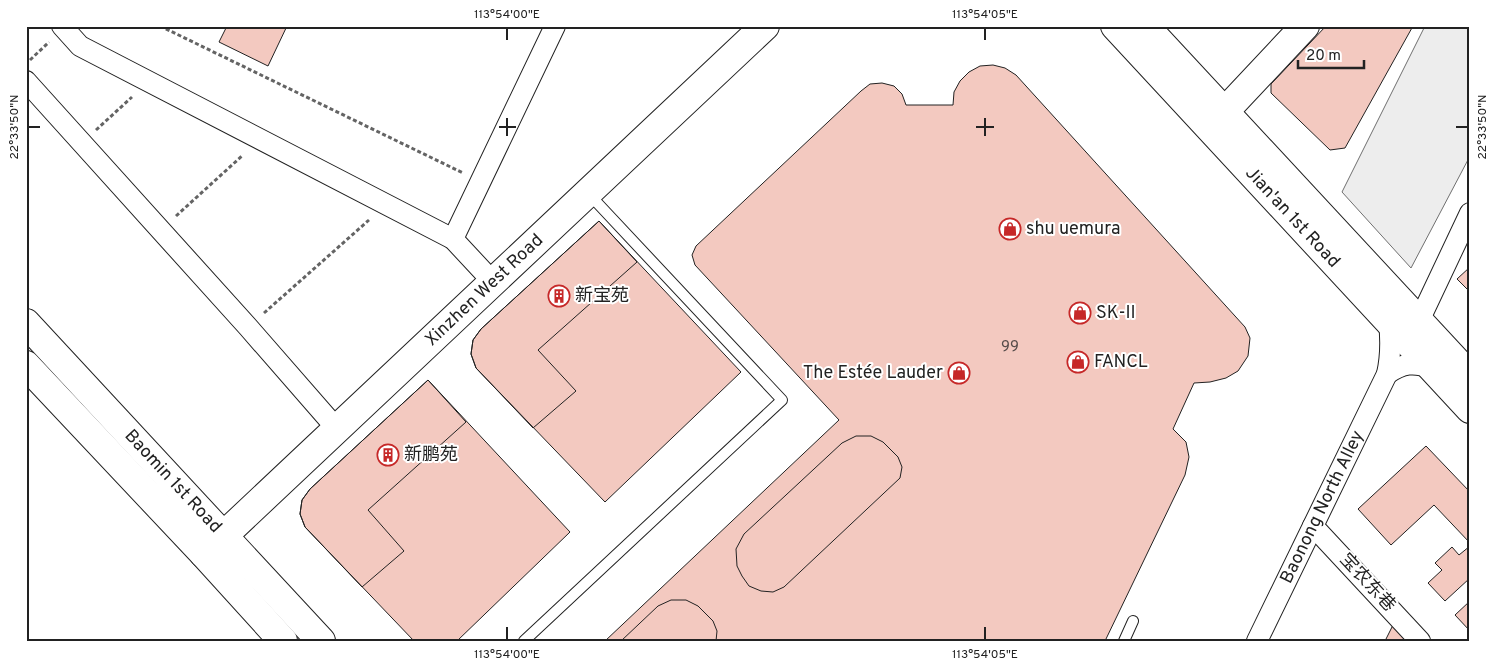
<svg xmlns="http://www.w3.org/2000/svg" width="1496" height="667" viewBox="0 0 1496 667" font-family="Overpass,'Noto Sans SC',sans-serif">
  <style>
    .parking { fill: #ededed; stroke: #6f6f6f }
    .building { fill: #f3c9c0; stroke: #222 }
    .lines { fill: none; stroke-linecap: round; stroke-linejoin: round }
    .lane-casing { stroke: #222; stroke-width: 12 }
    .street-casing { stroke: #222; stroke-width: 22 }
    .secondary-casing { stroke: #222; stroke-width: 30 }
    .path { stroke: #646464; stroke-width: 3; stroke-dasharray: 4 2.5; stroke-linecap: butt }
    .lane { stroke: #fff; stroke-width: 10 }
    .street { stroke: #fff; stroke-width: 20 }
    .secondary { stroke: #fff; stroke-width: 28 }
    .ticks { fill: none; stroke: #222; stroke-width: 2 }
    .labels { text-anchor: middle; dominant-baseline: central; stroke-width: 4; stroke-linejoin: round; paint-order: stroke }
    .number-label { font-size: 15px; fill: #564c4a }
    .street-label { font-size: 18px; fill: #222; stroke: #fff }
    .poi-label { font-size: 18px; fill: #222; stroke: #fff; text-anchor: start }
    .neatline { fill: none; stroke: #222; stroke-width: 2 }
    .ticks-label { font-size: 12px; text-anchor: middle; fill: #222 }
  </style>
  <rect width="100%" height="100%" fill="#fff"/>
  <path class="parking" d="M1425,26H1470V156L1411,268L1342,192Z"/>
  <path class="building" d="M227,26H287L268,66L219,42Z
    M1326,26H1413L1345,148L1330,150L1271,93V84Z
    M993,65L1005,68L1016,75L1245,327L1250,338L1248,356L1238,371L1226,378L1210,382L1194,383L1173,429L1186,442L1189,457L1185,475L1105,641H605L839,420L695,265L692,255L696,246L861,91L870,84L882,83L894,86L902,94L906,105H953L954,92L960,81L969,72L980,66Z
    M599,221L637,262L538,350L576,391L533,428L476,368L471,354L473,340L481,329Z
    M599,221L741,372L605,502L476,368L471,354L473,340L481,329Z
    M1470,267V292L1457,279Z
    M428,380L570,532L457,641H414L305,527L300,514L302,500L310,489Z
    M428,380L466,422L368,510L404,551L362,587L305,527L300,514L302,500L310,489Z
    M856,436H871L883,442L898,457L902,467L900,478L784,587L773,592L761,591L749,586L742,576L737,566L736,549L744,534L842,443Z
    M1426,446L1470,492V543L1434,505L1391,545L1358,509Z
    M1470,546V578L1445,601L1428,583L1442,570L1435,563L1452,547L1459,555Z
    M671,600H686L698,606L713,621L717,631L716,641H621L658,606Z
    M1470,601V631L1455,615Z
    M1393,625L1408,641H1385Z"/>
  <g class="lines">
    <g class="lane-casing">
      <path id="lane" d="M524,641L782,400L588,193
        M1124,641L1133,621"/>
    </g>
    <g class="street-casing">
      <g id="street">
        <path d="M62,26L80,46L453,239L493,282"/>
        <path d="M26,81L248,327L337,429"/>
        <path d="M453,239L555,26"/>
        <path d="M1419,321L1470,213"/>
        <path d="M1387,374C1403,363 1413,362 1432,368"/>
        <path d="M1313,526L1420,641"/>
        <path id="s1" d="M1257,641L1387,374C1391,356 1391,340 1389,322"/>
      </g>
    </g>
    <g class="secondary-casing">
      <g id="secondary">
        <path id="s2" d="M1115,26L1470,409"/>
        <path d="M1145,26L1470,376"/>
        <path d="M1212,125L1305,26"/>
        <path id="s3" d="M26,323L321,641"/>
        <path d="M26,365L204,554L283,641"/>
        <path id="s4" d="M204,554L765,26"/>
      </g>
    </g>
    <path class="path" d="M160,26L463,173
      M30,60L49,42
      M96,130L132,97
      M176,216L243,155
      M264,313L369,220"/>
    <use href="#lane" class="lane"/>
    <use href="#street" class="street"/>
    <use href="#secondary" class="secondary"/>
  </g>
  <path class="ticks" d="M507,28V40M985,28V40M507,118V136M985,118V136M28,127H40M499,127H516M976,127H994M1456,127H1468M507,627V640M985,627V640"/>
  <defs>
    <g id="shop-ring" transform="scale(1.125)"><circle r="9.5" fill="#fff" stroke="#c62828" stroke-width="1.5"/><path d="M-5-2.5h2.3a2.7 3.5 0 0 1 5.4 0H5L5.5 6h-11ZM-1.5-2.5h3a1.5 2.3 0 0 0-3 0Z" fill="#c62828"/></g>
    <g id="building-ring" transform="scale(1.125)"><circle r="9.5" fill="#fff" stroke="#c62828" stroke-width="1.5"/><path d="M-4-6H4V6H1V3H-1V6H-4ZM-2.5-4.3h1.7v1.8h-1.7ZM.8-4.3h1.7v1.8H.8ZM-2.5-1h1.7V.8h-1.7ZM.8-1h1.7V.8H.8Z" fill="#c62828"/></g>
  </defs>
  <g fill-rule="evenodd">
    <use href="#shop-ring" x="1010" y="229"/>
    <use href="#building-ring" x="559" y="296"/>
    <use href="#shop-ring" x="1080" y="313"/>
    <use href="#shop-ring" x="1078" y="362"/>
    <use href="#shop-ring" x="959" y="373"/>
    <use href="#building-ring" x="388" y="455"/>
  </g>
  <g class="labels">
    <g class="number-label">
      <text x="1010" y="347">99</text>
    </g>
    <g class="street-label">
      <text stroke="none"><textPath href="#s2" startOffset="261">Jian'an 1st Road</textPath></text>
      <text stroke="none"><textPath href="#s4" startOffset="385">Xinzhen West Road</textPath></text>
      <text stroke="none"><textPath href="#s3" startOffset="216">Baomin 1st Road</textPath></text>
      <text stroke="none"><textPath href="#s1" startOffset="149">Baonong North Alley</textPath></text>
      <text transform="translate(1367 583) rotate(47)">宝农东巷</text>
    </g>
    <g class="poi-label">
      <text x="1026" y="229">shu uemura</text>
      <text x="575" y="296">新宝苑</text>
      <text x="1096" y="313">SK-II</text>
      <text x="1094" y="362">FANCL</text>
      <text x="943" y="373" text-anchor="end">The Estée Lauder</text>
      <text x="404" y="455">新鹏苑</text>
    </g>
  </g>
  <rect width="1496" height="667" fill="none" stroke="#ffffff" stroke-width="55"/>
  <path d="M1298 60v8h66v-8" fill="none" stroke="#222222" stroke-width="2.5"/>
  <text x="1306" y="60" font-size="15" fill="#222222" stroke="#ffffff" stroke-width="4" paint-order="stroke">20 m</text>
  <rect x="28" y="28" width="1440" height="612" class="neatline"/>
  <g class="ticks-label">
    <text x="507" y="18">113°54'00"E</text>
    <text x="985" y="18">113°54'05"E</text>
    <text transform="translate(14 127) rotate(-90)" y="4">22°33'50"N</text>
    <text transform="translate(1482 127) rotate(-90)" y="4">22°33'50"N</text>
    <text x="507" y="658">113°54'00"E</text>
    <text x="985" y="658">113°54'05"E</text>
  </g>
</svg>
